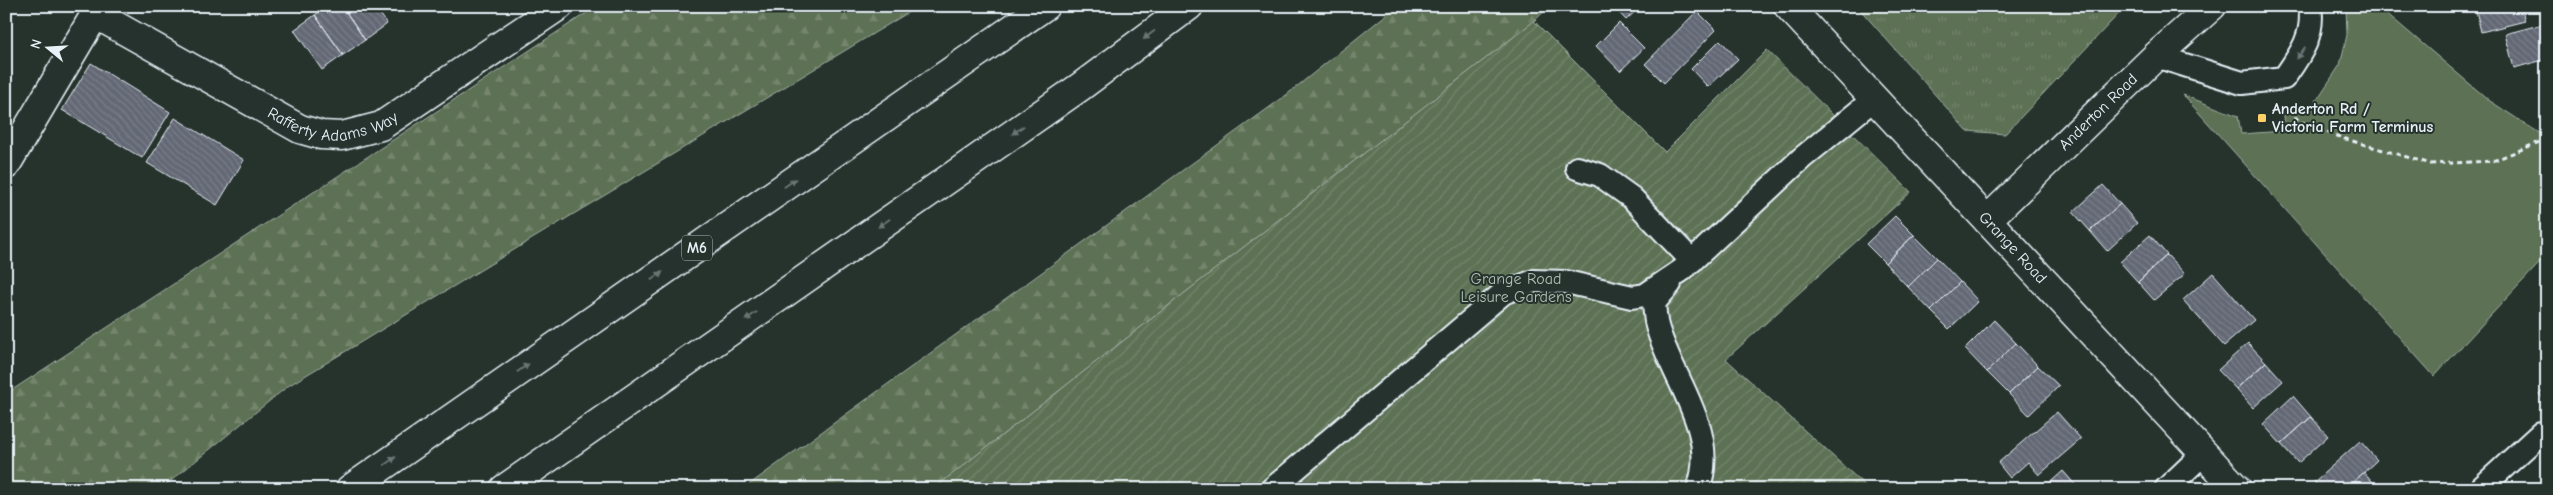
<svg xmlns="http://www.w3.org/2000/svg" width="2553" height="495" viewBox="0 0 2553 495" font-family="'Comic Neue',sans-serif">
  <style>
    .grass { fill: url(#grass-tufts); stroke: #a2b1a6 }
    .forest { fill: url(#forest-firs); stroke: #a2b1a6 }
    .park { fill: #5d7154; stroke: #a2b1a6 }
    .garden { fill: url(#garden-furrows); stroke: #a2b1a6 }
    .building { fill: url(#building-back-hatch); stroke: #e8f1f8 }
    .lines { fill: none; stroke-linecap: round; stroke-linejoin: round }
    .lane-casing { stroke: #e8f1f8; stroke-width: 26 }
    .street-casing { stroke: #e8f1f8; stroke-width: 31 }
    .highway-casing { stroke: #e8f1f8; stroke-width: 31 }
    .path { stroke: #e8f1f8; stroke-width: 3; stroke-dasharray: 5 4; stroke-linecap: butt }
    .lane { stroke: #26332d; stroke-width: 22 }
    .street { stroke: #26332d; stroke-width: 28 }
    .highway { stroke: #26332d; stroke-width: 28 }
    .oneway { fill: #6a7674 }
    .poi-dot { fill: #ffd166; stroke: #26332d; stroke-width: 2 }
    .labels { text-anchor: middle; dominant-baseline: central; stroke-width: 4; stroke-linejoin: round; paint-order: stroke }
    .shield { fill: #26332d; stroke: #aeb8bb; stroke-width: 1 }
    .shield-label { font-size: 15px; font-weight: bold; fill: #e8f1f8 }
    .poi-label { font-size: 16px; font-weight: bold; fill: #e8f1f8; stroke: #26332d; text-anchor: start }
    .street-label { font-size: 16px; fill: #e8f1f8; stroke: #26332d }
    .park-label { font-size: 16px; fill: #b0beb6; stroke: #26332d }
  </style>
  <defs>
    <pattern id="grass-tufts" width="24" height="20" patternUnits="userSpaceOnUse" patternTransform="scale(1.25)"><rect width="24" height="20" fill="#5d7154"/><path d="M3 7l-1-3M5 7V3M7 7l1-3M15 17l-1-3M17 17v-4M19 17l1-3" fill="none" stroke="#74866d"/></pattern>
    <pattern id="forest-firs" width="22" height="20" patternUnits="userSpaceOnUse" patternTransform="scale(1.25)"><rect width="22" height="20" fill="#5d7154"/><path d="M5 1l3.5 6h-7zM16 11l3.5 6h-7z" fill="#74866d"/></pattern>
    <pattern id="garden-furrows" width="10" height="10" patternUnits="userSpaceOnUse" patternTransform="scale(1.25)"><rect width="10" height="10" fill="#5d7154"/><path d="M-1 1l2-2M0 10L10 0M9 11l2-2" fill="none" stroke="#74866d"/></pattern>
    <pattern id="building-back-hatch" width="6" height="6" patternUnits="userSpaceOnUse" patternTransform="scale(1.25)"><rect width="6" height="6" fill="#646875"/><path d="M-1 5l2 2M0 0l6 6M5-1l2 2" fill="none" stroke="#7a7e89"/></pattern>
  </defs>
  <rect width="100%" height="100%" fill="#26332d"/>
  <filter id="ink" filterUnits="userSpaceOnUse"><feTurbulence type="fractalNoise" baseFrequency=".02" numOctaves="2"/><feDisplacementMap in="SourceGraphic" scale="10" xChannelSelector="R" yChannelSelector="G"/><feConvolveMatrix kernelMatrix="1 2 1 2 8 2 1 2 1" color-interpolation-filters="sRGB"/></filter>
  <g filter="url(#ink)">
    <path class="grass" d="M1857,6H2126L2005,134L1967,131Z"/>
    <path class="forest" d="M597,6H919L288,386L161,489H6V394Z
      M1397,6H1550L1534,21L933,489H743L1285,96Z"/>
    <path class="park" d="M2346,6H2378L2490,101L2547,138V198L2545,203L2547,207V255L2434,376L2183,95L2238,116L2241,134L2285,131L2284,115L2312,107L2340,65L2347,35Z"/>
    <path class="garden" d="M1534,21L1665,152L1767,50L1911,192L1726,359L1869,489H933Z"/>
    <path class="building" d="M328,6H342L365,40L343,55L315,15Z
      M342,6H375L387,24L365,40Z
      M1613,6H1641L1626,20Z
      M2475,6H2521L2525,21L2481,32Z
      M1697,11L1716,30L1664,83L1645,64Z
      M315,15L343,55L322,70L294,30Z
      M1619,23L1644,48L1620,71L1596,46Z
      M2547,23V59L2514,68L2505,34Z
      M1720,40L1738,59L1708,87L1691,69Z
      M91,63L170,112L142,158L62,110Z
      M175,118L244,160L217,205L147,163Z
      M2103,185L2120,204L2090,231L2073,212Z
      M2120,204L2137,223L2107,251L2090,231Z
      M1895,216L1914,235L1885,263L1866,244Z
      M1914,235L1937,258L1908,287L1885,263Z
      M2150,235L2167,255L2138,282L2120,262Z
      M2167,255L2185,274L2154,300L2138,282Z
      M1937,258L1960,282L1931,311L1908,287Z
      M2213,273L2254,320L2224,346L2183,300Z
      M1960,282L1978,301L1949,329L1931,311Z
      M1994,320L2016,343L1987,372L1965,349Z
      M2016,343L2038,366L2009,394L1987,372Z
      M2248,343L2266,362L2236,389L2218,370Z
      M2266,362L2283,381L2253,408L2236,389Z
      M2038,366L2059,386L2029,415L2009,394Z
      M2547,387V402L2539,394Z
      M2293,396L2311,417L2281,444L2263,424Z
      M2057,412L2081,439L2039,475L2028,462L2010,478L1998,463Z
      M2311,417L2328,436L2298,463L2281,444Z
      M2360,441L2377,460L2346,489H2321L2314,482Z
      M2063,471L2079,489H2043Z
      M2364,472L2379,489H2346Z"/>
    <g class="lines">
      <g class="lane-casing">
        <path id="lane" d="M2156,56L2242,83L2284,78C2300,55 2315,35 2310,6
          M1577,168L1600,175L1632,198L1692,261
          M1670,284L1654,303C1655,311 1655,319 1657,326C1671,378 1720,432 1698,489
          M1272,489L1503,293L1534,281L1566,282L1632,297L1645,295L1682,270L1802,158L1874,99
          M2166,489L2204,453
          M2480,489L2541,433"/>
      </g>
      <g class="street-casing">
        <g id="street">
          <path id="s1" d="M1788,6L2237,489"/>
          <path id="s2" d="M95,14L300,129L321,135L342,136L381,126L559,6"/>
          <path d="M6,165L100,6"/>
          <path id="s3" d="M1987,220L2156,56L2212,6"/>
        </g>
      </g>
      <g class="highway-casing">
        <path id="highway" d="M350,489L1045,6
          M504,489L1080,87L1189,6"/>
      </g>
      <path class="path" d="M2289,110L2299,121L2342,138L2431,164L2493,161L2547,139"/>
      <use href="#lane" class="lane"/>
      <use href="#street" class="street"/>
      <use href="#highway" class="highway"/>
    </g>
    <defs><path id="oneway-solid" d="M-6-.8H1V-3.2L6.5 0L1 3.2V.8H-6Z" transform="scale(1.25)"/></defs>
    <g class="oneway">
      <use href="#oneway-solid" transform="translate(1149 35) rotate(143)"/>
      <use href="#oneway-solid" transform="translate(2301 53) rotate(124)"/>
      <use href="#oneway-solid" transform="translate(1018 130) rotate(145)"/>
      <use href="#oneway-solid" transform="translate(790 183) rotate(-35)"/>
      <use href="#oneway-solid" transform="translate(884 223) rotate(145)"/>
      <use href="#oneway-solid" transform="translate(657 276) rotate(-35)"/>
      <use href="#oneway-solid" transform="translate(751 316) rotate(145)"/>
      <use href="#oneway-solid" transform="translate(523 368) rotate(-35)"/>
      <use href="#oneway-solid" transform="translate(390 461) rotate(-35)"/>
    </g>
  </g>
  <rect class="poi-dot" x="2257" y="113" width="10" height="10" rx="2.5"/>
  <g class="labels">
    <rect class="shield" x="682" y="235.5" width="30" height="25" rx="4"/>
    <g class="shield-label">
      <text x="697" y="248">M6</text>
    </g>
    <g class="poi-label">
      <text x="2272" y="109">Anderton Rd /<tspan x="2272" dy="18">Victoria Farm Terminus</tspan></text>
    </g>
    <g class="street-label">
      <text stroke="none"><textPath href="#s2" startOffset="268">Rafferty Adams Way</textPath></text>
      <text stroke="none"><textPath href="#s3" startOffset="155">Anderton Road</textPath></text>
      <text stroke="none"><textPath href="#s1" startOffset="330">Grange Road</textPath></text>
    </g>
    <g class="park-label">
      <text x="1516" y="279">Grange Road<tspan x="1516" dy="18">Leisure Gardens</tspan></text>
    </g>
  </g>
  <rect width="2553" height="495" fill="none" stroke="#26332d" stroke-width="25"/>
  <rect x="12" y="12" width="2528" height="470" fill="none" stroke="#e8f1f8" stroke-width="2" filter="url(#ink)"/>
  <g transform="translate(48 48) rotate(288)" stroke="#26332d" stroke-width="4" paint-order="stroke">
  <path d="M0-4L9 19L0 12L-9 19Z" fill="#e8f1f8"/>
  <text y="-8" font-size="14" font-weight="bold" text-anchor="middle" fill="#e8f1f8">N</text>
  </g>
</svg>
